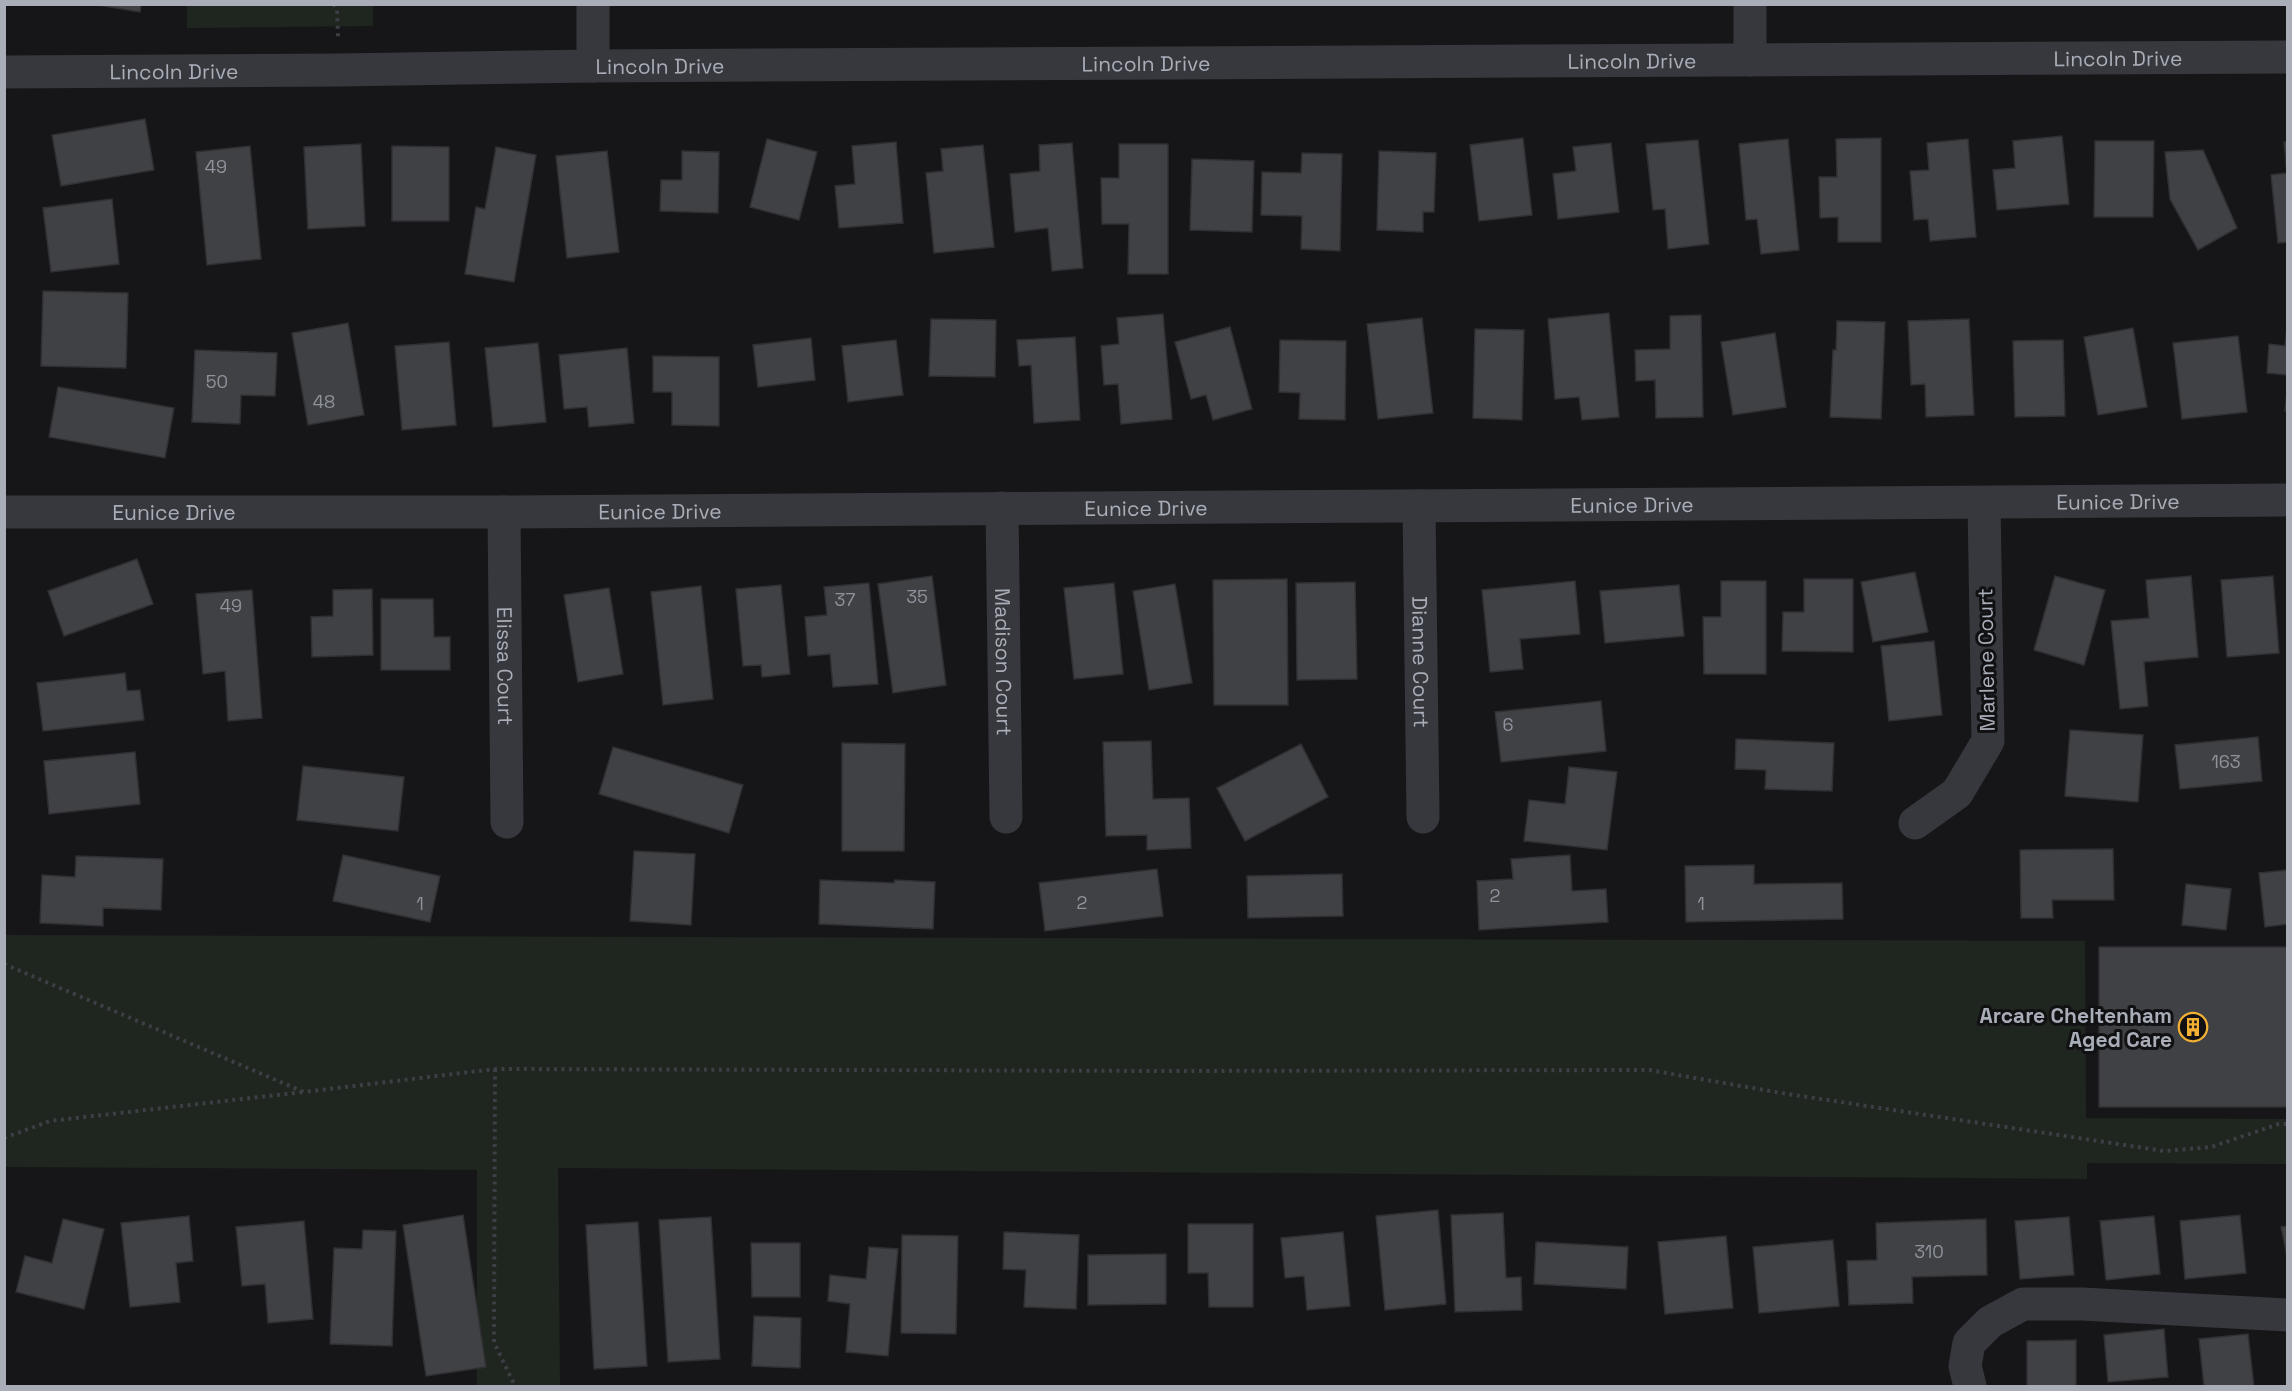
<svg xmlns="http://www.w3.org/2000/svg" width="2292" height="1391" viewBox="0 0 2292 1391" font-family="'Space Grotesk',sans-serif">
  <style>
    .green { fill: #1e261f }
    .building { fill: #404145; stroke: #303034; stroke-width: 1.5 }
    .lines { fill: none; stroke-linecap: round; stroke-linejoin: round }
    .path { stroke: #3d3f44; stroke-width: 4; stroke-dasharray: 3 4.5; stroke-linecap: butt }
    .minor { stroke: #37383d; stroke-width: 33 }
    .labels { text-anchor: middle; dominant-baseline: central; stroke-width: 6; stroke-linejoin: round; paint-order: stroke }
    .number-label { font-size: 18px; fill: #8e929b }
    .street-label { font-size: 21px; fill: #a8adb8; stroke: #111113 }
    .poi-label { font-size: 21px; font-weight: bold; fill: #a8adb8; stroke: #111113; text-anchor: end }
  </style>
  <rect width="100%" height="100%" fill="#161618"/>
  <path class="green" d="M187,5H373V26L187,28Z
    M5,935L2085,941L2086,1118L2288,1119L2287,1164L2087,1163V1179L558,1168L560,1386H477V1170L5,1167Z"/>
  <path class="building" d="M92,4H141L140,12Z
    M145,119L154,170L61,186L52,135Z
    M2062,136L2069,204L1997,210L1993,170L2015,168L2013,141Z
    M1523,138L1532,215L1479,221L1470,145Z
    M1881,138V242H1838V217L1820,218L1819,177H1837L1836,139Z
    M767,139L817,152L799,220L750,207Z
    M1788,139L1799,250L1761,254L1757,219L1746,220L1739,144Z
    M1968,139L1976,237L1930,241L1928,219L1914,220L1910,171L1929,170L1927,143Z
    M1698,140L1709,244L1668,249L1665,209L1653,210L1646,144Z
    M2095,141H2154L2153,217H2094Z
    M896,142L903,223L839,228L835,186L855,184L852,146Z
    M2284,142H2288V242L2278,243L2271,175L2287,173Z
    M1072,143L1083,268L1052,271L1048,228L1015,232L1010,174L1040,171L1039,145Z
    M1611,143L1619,212L1558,219L1553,174L1576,171L1573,147Z
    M361,144L365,226L308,229L304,147Z
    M1119,144H1168V274H1128L1129,224H1102L1101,178H1119Z
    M983,145L994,247L934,253L926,173L943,171L941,149Z
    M250,146L261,259L207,265L196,152Z
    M392,146L449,147V221H392Z
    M496,147L536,155L514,282L465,274L476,207L485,209Z
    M2203,150L2237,228L2198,250L2170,199L2165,152Z
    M607,151L619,252L567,258L556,156Z
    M682,151L719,152L718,213L660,211L661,180H682Z
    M1379,151L1436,153L1434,212H1423V232L1377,230Z
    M1302,153L1342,154L1340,251L1301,249L1302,216L1261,215L1262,172L1301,173Z
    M1192,159L1254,161L1252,232L1190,230Z
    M112,199L119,264L51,272L43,208Z
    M43,291L128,293L126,368L41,366Z
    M1609,313L1619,417L1582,420L1579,397L1555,399L1548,319Z
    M1163,314L1172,419L1121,424L1118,384L1104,385L1101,346L1119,344L1117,318Z
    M1701,315L1703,417L1656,418L1655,380L1636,381L1635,350L1670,349V316Z
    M1422,318L1433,413L1378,419L1367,324Z
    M2288,318V375L2267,373L2269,344L2285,346Z
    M931,319L996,320L995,377L929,376Z
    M1969,319L1974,415L1926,417L1925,384L1911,385L1908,321Z
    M1837,321L1885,322L1881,419L1830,417L1833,350H1836Z
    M348,323L364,415L308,425L292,333Z
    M1230,327L1252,409L1213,420L1206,395L1191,399L1175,342Z
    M2133,328L2147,407L2098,415L2084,337Z
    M1475,329L1524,330L1522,420L1473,418Z
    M1775,333L1786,407L1733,415L1721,342Z
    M2238,336L2247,412L2182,419L2173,343Z
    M1075,337L1080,420L1034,423L1031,365L1019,366L1017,340Z
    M811,338L815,380L758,387L753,345Z
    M896,340L903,395L848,402L842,346Z
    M1280,340L1346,341L1345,420L1299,419L1300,393L1279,392Z
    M2063,340L2065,416L2015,417L2013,341Z
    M449,342L456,425L402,430L395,346Z
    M538,343L546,422L493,427L485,348Z
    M627,348L634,423L589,427L587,407L564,409L559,355Z
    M195,350L277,353L275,396L241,395L240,424L192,422Z
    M653,356L719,357V426L672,425V392H653Z
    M2288,383V411H2285Z
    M58,387L174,408L165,458L49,437Z
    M137,559L153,604L64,636L48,591Z
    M1915,572L1928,632L1873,642L1861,582Z
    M932,576L946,685L893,693L878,584Z
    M2055,576L2105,590L2084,665L2034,650Z
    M2191,576L2198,657L2144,662L2148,706L2120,709L2111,621L2149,618L2146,580Z
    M2273,576L2279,653L2227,657L2221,580Z
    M1287,579L1288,705H1214L1213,580Z
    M1804,579H1853V652L1782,651L1783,612H1804Z
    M1575,581L1580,634L1520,639L1523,669L1490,672L1482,590Z
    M1721,581H1766V674H1704L1703,617H1721Z
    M1355,582L1357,679L1297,680L1296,583Z
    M869,583L878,684L833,687L830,654L808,656L805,617L827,615L824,587Z
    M1114,583L1123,674L1074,679L1064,588Z
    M1175,584L1192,683L1149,690L1133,591Z
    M781,585L790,674L762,677L761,665L743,666L736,589Z
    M1679,585L1684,636L1605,643L1600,591Z
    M701,586L713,699L663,705L651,592Z
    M609,588L623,674L578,682L564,595Z
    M372,589L373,655L312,657L311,617L333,616V590Z
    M252,590L262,718L228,721L225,671L203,674L196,594Z
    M381,599H433L434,637H450V670H381Z
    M1934,641L1942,715L1889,721L1881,646Z
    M125,673L127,691L140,690L144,720L43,731L37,683Z
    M1601,701L1606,751L1501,762L1495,712Z
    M2070,730L2143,735L2138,802L2065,796Z
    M2258,737L2262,781L2180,789L2175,745Z
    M1736,739L1834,743L1832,791L1765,789L1766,770L1735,769Z
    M1151,741L1153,799L1189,798L1191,848L1147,850V835L1106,836L1103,742Z
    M842,743L905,744L904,851H842Z
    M1301,744L1328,797L1245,841L1217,788Z
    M613,747L743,785L729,833L599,794Z
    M135,752L140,804L49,814L44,761Z
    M303,766L404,777L398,831L297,820Z
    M1569,767L1617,772L1607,850L1524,841L1529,800L1565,804Z
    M2113,849L2114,900H2052L2053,918H2021L2020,850Z
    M634,851L695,854L691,925L630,921Z
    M343,855L440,876L430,922L333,901Z
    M1570,855L1572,891L1606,889L1608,922L1479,930L1477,881L1513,879L1511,859Z
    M76,856L163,859L161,910L103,908V926L40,923L42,875L75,877Z
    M1754,865V884L1842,883L1843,919L1686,922L1685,866Z
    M1157,869L1163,916L1045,931L1039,883Z
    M2288,870V924L2265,927L2259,873Z
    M1342,874L1343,916L1248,918L1247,876Z
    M820,880L894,883L895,880L935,882L933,929L819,924Z
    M2186,884L2231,889L2226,930L2182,925Z
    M2099,947H2288V1107H2099Z
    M1438,1210L1446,1304L1385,1310L1376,1216Z
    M1503,1213L1506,1278L1521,1277L1522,1310L1455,1312L1451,1215Z
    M463,1215L486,1367L426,1376L403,1225Z
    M2240,1215L2246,1273L2185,1279L2180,1221Z
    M189,1216L193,1261L176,1263L180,1302L130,1307L121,1223Z
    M2154,1216L2160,1274L2106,1280L2100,1221Z
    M711,1217L720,1359L668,1362L659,1220Z
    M2069,1217L2074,1275L2020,1279L2015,1221Z
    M63,1219L104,1229L84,1309L16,1292L25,1256L52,1263Z
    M1986,1219L1987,1275L1912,1277L1913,1303L1849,1305L1847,1261L1877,1260L1876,1223Z
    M304,1221L313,1319L268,1323L265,1284L242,1286L236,1227Z
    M638,1222L647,1366L594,1369L586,1225Z
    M1188,1224H1253V1307H1209L1208,1273H1188Z
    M2288,1226V1261L2281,1227Z
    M363,1230L396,1231L392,1346L330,1344L334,1248L362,1249Z
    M1004,1232L1079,1235L1076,1309L1024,1307L1026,1270L1003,1269Z
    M1343,1232L1350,1306L1307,1310L1304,1276L1285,1278L1281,1238Z
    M902,1235L958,1236L956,1334L901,1333Z
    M1726,1236L1733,1308L1665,1314L1658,1242Z
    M1833,1240L1839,1306L1759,1313L1753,1247Z
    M1536,1242L1628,1247L1626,1289L1534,1284Z
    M751,1243H800V1297H752Z
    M869,1247L898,1249L888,1356L846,1352L850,1304L828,1301L830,1275L866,1279Z
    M1166,1254V1304L1088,1305V1255Z
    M754,1316L801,1318L800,1368L752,1366Z
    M2164,1329L2168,1377L2108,1382L2104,1335Z
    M2248,1334L2254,1386H2204L2199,1339Z
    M2076,1340V1386H2027V1341Z"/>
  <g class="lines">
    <path class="path" d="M334,4L337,10L338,37
      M4,964L304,1092L495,1069L1169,1071L1649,1070L1781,1093L2164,1151L2211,1147L2279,1124H2288
      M495,1069L494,1342L515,1386
      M4,1138L50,1121L303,1092"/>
    <g class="minor">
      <path d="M593,4V66"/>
      <path d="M1750,60V4"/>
      <path id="s1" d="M4,72L339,70L593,66L2288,57"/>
      <path id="s2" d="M1419,506L1423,817"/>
      <path id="s3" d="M1002,508L1006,817"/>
      <path id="s4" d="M4,512H504L2288,500"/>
      <path id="s5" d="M504,512L507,822"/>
      <path d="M1915,823L1957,793L1988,741L1984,503"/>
      <path d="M1970,1386L1965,1366L1969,1343L1990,1322L2023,1304H2082L2288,1315"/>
    </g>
  </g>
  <defs>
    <g id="building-ring" transform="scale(1.5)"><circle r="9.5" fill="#111113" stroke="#f2b134" stroke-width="1.5"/><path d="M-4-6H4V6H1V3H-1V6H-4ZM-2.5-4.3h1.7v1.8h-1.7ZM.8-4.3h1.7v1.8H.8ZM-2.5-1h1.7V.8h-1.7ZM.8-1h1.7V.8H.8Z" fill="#f2b134"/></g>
  </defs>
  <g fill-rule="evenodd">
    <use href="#building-ring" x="2193" y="1027"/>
  </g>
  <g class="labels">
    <g class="number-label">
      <text x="216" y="166">49</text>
      <text x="217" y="381">50</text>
      <text x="324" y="401">48</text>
      <text x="917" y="596">35</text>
      <text x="845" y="599">37</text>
      <text x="231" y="605">49</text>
      <text x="1508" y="724">6</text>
      <text x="2226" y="761">163</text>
      <text x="1495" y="895">2</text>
      <text x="1082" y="902">2</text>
      <text x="420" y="903">1</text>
      <text x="1701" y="903">1</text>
      <text x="1929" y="1251">310</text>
    </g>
    <g class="street-label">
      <text stroke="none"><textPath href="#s1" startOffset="2114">Lincoln Drive</textPath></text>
      <text stroke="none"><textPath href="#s1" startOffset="1628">Lincoln Drive</textPath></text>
      <text stroke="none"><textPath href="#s1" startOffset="1142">Lincoln Drive</textPath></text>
      <text stroke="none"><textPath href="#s1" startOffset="656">Lincoln Drive</textPath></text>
      <text stroke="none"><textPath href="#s1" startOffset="170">Lincoln Drive</textPath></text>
      <text stroke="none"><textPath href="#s4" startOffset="2114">Eunice Drive</textPath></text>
      <text stroke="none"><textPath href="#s4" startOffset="1628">Eunice Drive</textPath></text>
      <text stroke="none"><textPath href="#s4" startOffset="1142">Eunice Drive</textPath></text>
      <text stroke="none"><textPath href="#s4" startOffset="656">Eunice Drive</textPath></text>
      <text stroke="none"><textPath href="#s4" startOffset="170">Eunice Drive</textPath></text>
      <text transform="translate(1986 660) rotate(-91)">Marlene Court</text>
      <text stroke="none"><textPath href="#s3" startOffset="154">Madison Court</textPath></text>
      <text stroke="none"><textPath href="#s2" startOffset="156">Dianne Court</textPath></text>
      <text stroke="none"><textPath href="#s5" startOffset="154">Elissa Court</textPath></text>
    </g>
    <g class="poi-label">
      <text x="2172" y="1015">Arcare Cheltenham<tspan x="2172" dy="24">Aged Care</tspan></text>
    </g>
  </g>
  <rect width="2292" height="1391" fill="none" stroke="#a8adb8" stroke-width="12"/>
</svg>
